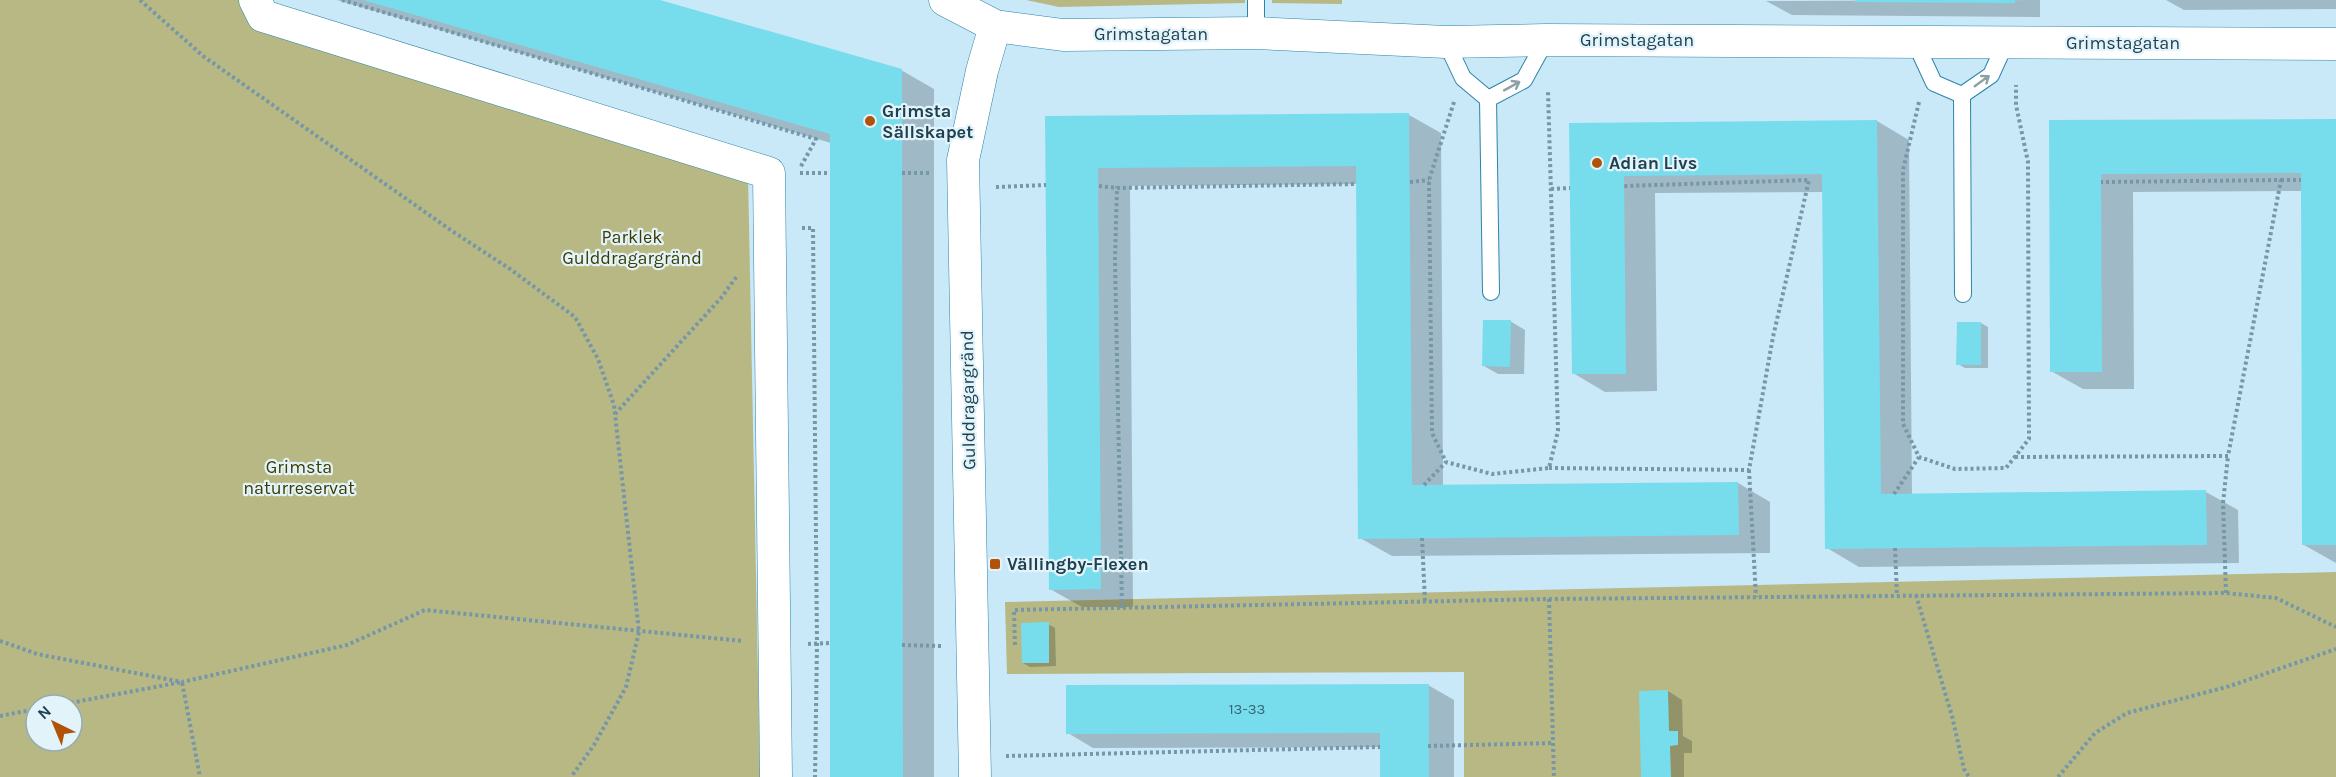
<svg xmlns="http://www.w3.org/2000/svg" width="2336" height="777" viewBox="0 0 2336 777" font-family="Karla,sans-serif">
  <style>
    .green { fill: #b7b884; fill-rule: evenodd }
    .shadow { fill: #0003 }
    .building { fill: #77dded }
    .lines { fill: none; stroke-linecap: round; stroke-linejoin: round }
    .service-casing { stroke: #2c85a8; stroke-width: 18 }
    .minor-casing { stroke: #2c85a8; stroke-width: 33 }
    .path { stroke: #7697a7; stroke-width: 4; stroke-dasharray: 3 3; stroke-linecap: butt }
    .service { stroke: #fff; stroke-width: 16 }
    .minor { stroke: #fff; stroke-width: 32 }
    .oneway { stroke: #8ea0a8 }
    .poi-dot { fill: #b15209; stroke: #e3f3fa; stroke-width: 2 }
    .labels { text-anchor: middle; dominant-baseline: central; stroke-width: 4.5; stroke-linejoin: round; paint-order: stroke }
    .number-label { font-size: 15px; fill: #346878 }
    .street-label { font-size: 18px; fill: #1e4151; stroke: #e3f3fa }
    .poi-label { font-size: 18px; font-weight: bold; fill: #1e4151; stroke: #e3f3fa; text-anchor: start }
    .park-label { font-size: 18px; fill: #3c3c01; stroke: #e3f3fa }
  </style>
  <rect width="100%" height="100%" fill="#c9e8f8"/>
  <path class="green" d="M0,0H246L748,175L760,777H0ZM36,705H72V741H36Z
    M1026,0H1245V3L1059,7Z
    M1272,0H1342V4L1272,3Z
    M2336,572V777H1464V672L1007,674L1005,602Z"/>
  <path class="shadow" d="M337,0H654L901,70L934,89V777H831V143Z
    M2040,0V17L1792,15L1766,1Z
    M2166,0H2336V9L2184,10Z
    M1409,115L1441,133L1443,486L1738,483L1770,502V553L1392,556L1360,538L1358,184L1130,186L1133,607H1082L1050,589L1047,117Z
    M2336,120V563L2304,545L2303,191L2133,192L2134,389H2083L2051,371L2050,122Z
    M1877,121L1909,140L1912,495L2206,492L2238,510L2239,563L1859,567L1827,548L1824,192L1655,193L1657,391L1605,392L1573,373L1571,125Z
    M1510,321L1525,330L1524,374H1498L1484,366Z
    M1981,323L1988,327V368H1965L1958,364V324Z
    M1048,624L1055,628L1056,666L1030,667L1023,663Z
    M1428,685L1454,700V777H1382V747L1093,748L1068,733Z
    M1668,691L1682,700L1683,736L1692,741V753H1684V777H1642Z"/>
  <path class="building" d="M363,0H660L902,69L903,777H830V134Z
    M1855,0H2015V3L1855,2Z
    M1409,113L1412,485L1738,482L1739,535L1358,539L1356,166L1098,168L1101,589L1049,590L1045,116Z
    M2336,119V545H2302L2301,173L2101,174L2102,372H2050L2049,120Z
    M1877,120L1881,494L2206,490L2207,545L1825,549L1822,174L1624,176L1626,374H1572L1569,123Z
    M1483,320H1511L1510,367L1482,366Z
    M1957,322H1981V365H1956Z
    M1049,622V663H1022L1021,623Z
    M1429,684V777H1380V733L1066,734V685Z
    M1668,690L1669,731H1678V745L1670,746L1671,777H1641L1639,691Z"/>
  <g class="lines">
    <g class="service-casing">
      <path id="service" d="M1256,33V0
        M1446,42L1463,78L1488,99L1524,80L1546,40
        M1915,42L1934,83L1962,95L1991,75L2006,42
        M1962,95L1963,294
        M1488,99L1491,292"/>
    </g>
    <g class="minor-casing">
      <path id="minor" d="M255,0L263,16L769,173L776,777
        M945,0L995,26L1063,35L1256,33L1446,42L1546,40L2336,44
        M975,777L963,160L982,71L995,26"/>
    </g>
    <path class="path" d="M140,0L203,56L452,231L510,269L575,317L598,359L614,405L639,632L626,687L594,745L571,777
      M342,0L816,139L800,168
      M1454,102L1429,180L1432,433L1446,462L1492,474L1549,468L1558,431L1548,91
      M1919,102L1903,170V424L1919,457L1955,469L2006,468L2029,439L2028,162L2016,105V85
      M800,173H830
      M902,173H932
      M2281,180H2301
      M1410,182L1429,180
      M1099,186L1117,188
      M996,187L1046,185
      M1551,189L1570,188
      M802,228H813L817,644L815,777
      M615,414L721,298L737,276
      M2015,457L2228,456L2281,180L2101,182
      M1549,468L1749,470L1773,337L1809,180L1624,186
      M1749,470L1756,597
      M1424,485L1446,462
      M1894,494L1919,457
      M1422,538L1425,602
      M1895,548L1897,595
      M2226,593L2223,503L2228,456
      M1916,595L1952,716L1964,769L1969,777
      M1549,599L1554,777
      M1122,608L1115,260L1117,188L1356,184
      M0,641L37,654L182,682L347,645L425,610L743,641
      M808,644L829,643
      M902,645L941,646
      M1015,645L1014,610L1549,599L2226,593L2276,598L2336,627
      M59,705L182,682L200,777
      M0,716L36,709
      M1428,746L1553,743
      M1006,756L1380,747
      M2058,777L2095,733L2127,713L2230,686L2336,649"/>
    <use href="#service" class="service"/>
    <use href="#minor" class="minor"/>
  </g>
  <defs><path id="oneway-shaft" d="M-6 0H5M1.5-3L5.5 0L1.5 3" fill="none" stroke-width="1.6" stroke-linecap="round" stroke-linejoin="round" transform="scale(1.5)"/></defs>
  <g class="oneway">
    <use href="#oneway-shaft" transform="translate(1982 81) rotate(-36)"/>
    <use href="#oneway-shaft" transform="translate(1512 86) rotate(-29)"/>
  </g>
  <g class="poi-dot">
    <circle cx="870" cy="121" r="6"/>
    <circle cx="1597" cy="163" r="6"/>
    <rect x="989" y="558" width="12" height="12" rx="3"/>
  </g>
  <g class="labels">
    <g class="number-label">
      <text x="1247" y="709">13-33</text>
    </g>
    <g class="street-label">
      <text x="1151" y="34">Grimstagatan</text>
      <text x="1637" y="40">Grimstagatan</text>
      <text x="2123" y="43">Grimstagatan</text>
      <text transform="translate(968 400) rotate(-91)">Gulddragargränd</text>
    </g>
    <g class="poi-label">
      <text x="882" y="111">Grimsta<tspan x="882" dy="21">Sällskapet</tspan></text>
      <text x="1609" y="163">Adian Livs</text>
      <text x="1007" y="564">Vällingby-Flexen</text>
    </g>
    <g class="park-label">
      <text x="632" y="237">Parklek<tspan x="632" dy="21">Gulddragargränd</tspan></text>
      <text x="299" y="467">Grimsta<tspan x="299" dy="21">naturreservat</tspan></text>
    </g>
  </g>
  <g transform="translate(54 723) rotate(317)"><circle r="28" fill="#e3f3fa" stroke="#94acb6" stroke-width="1.5"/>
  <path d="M0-4.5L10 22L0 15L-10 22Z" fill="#b15209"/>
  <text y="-9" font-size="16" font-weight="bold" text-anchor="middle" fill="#1e4151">N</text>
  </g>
</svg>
